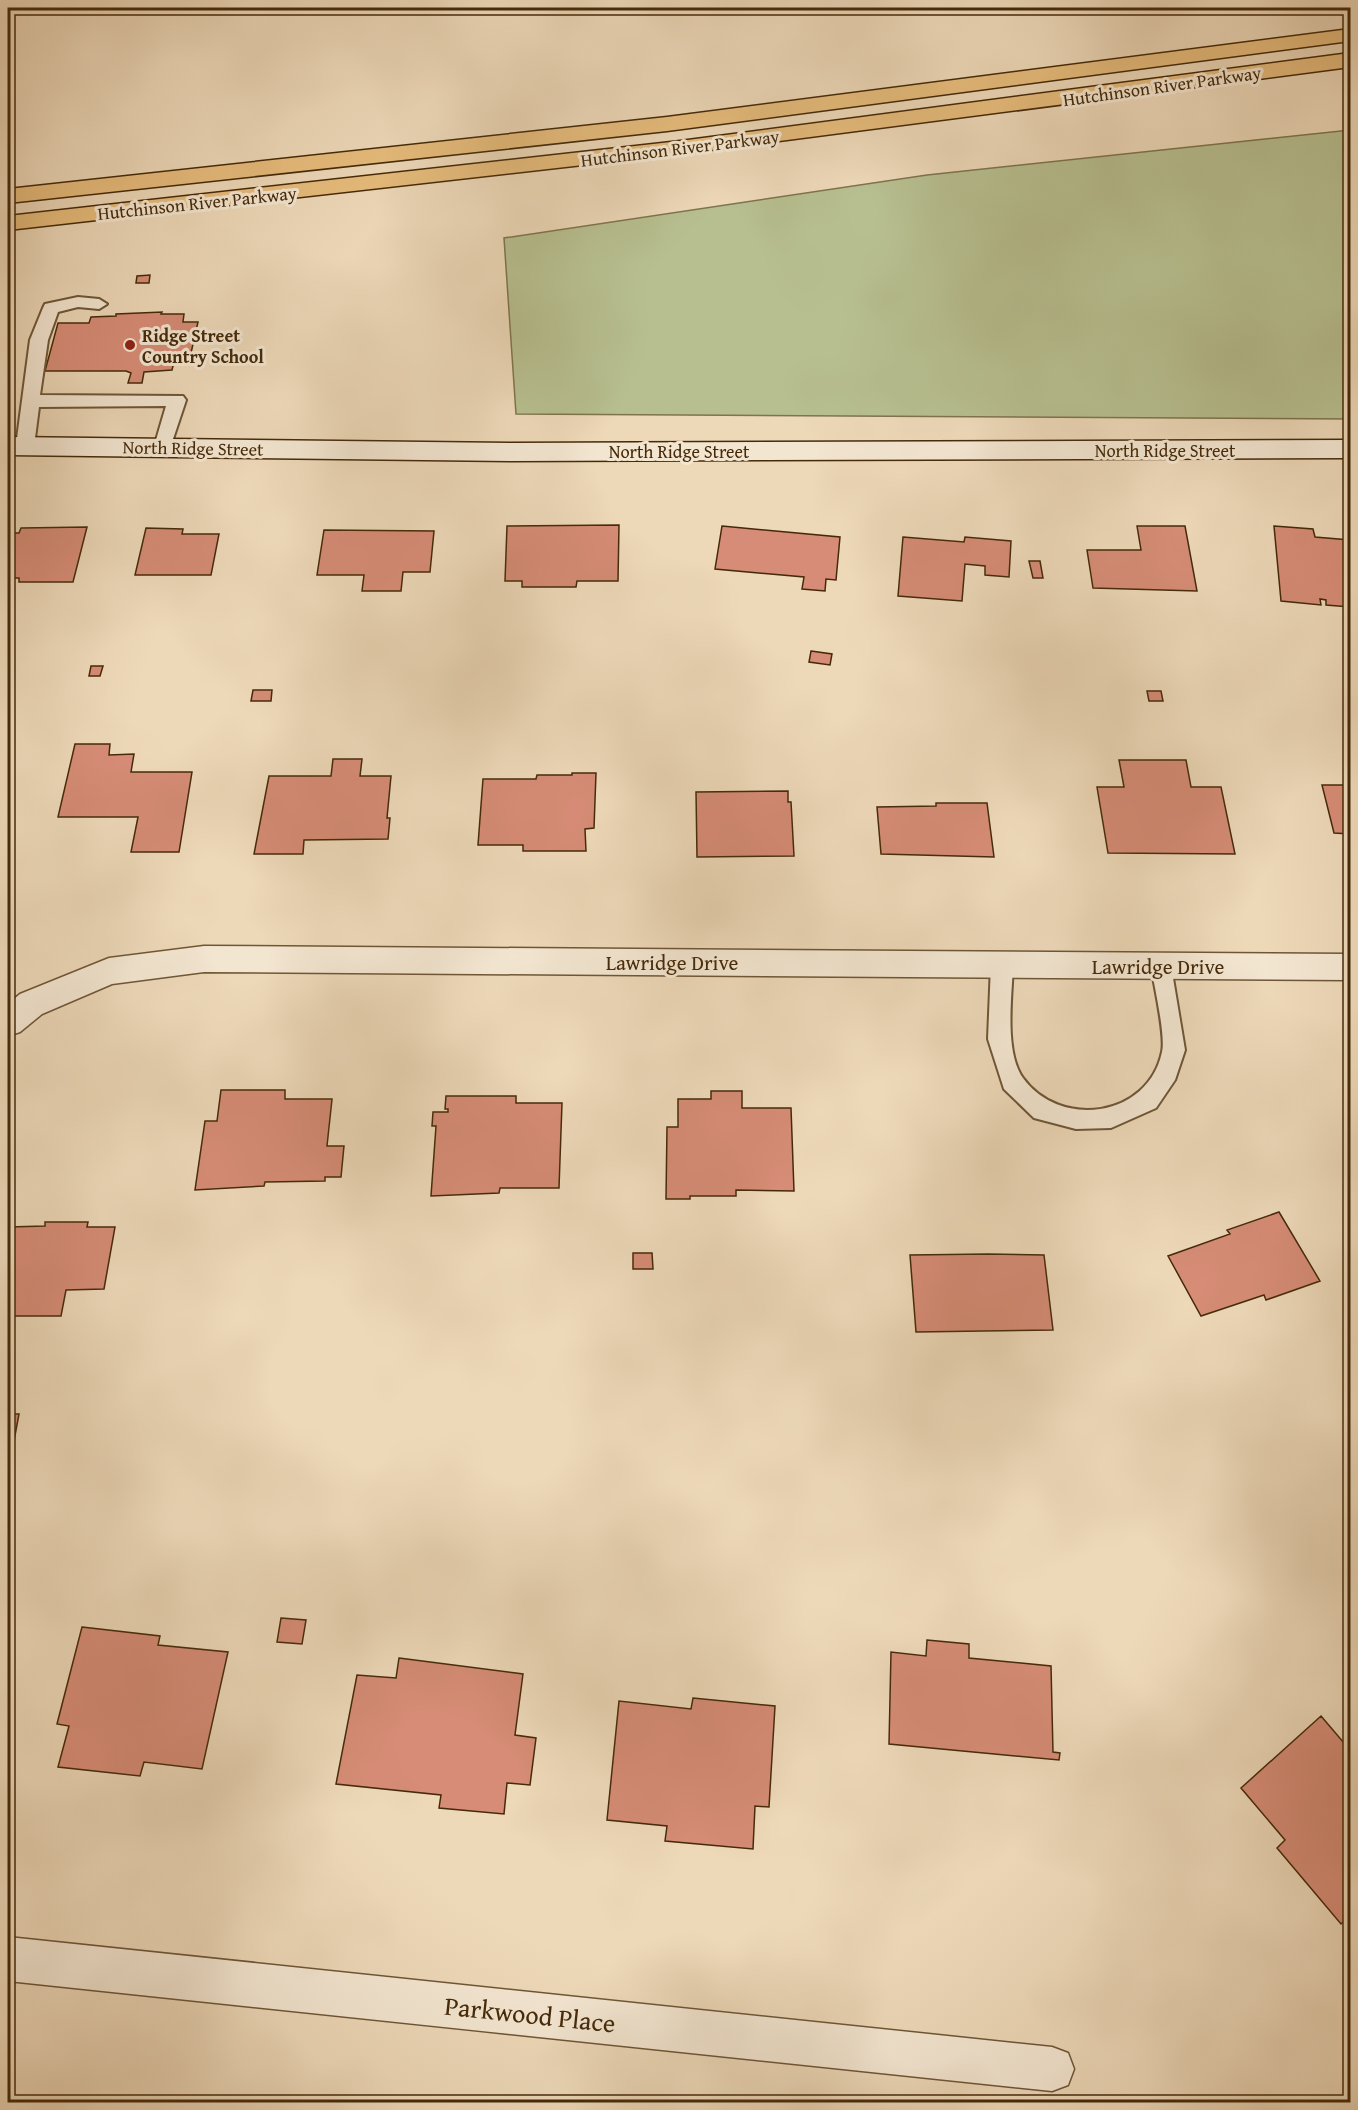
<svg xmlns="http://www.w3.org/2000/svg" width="1358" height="2110" viewBox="0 0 1358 2110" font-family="'Gentium Book Plus',serif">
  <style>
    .green { fill: #b7bf90; stroke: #7e744d; stroke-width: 1.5 }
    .building { fill: #d68c76; stroke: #452a0a; stroke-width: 1.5 }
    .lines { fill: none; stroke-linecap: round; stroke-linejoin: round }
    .lane-casing { stroke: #6f5636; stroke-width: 4 }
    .street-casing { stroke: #6f5636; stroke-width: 3 }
    .secondary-casing { stroke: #452a0a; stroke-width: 3 }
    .highway-casing { stroke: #452a0a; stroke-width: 3 }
    .lane { fill: #f3e6d1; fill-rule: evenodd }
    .street { fill: #f3e6d1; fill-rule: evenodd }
    .secondary { fill: #f3e6d1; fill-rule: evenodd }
    .highway { fill: #e6bc7c; fill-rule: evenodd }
    .poi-dot { fill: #8f2418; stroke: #f3e6d1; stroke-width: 2 }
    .labels { text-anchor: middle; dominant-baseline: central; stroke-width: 6; stroke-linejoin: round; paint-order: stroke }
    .far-street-label { font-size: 18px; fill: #452a0a; stroke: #f3e6d1 }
    .far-poi-label { font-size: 18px; font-weight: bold; fill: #452a0a; stroke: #f3e6d1; text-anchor: start }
    .street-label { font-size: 21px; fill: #452a0a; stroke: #f3e6d1 }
    .near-street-label { font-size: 26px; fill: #452a0a; stroke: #f3e6d1 }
  </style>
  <rect width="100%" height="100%" fill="#edd8b8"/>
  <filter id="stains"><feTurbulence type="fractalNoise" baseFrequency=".00333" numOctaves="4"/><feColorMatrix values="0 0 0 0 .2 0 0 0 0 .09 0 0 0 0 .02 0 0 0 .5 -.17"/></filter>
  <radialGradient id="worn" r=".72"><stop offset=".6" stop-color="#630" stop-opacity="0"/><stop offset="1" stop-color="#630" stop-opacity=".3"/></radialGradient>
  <path class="green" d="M1350,130V419L516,414L504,238L927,175Z"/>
  <path class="building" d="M150,275L149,283H136L137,276Z
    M162,312L161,314H184L183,322H198L189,362H174L172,370L144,372L142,383H128L131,373L126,371H45L58,323H89L91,317L116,316V314Z
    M619,525L618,581H577L576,587H522V581H505L507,526Z
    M722,526L840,537L836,580L826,579L825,591L802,589L804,577L715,569Z
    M1137,526H1185L1197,591L1093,588L1087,550H1141Z
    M1274,526L1313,529L1315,537L1350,540V607L1326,605V600L1320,599L1321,605L1281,601Z
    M87,527L73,582H19V578H8V533H19L21,528Z
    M146,528L183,529L182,534H219L211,575H135Z
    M324,530L434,531L430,572H403L401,591H362L364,575H317Z
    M903,537L964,542L965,537L1011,541L1009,577L985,575V566L965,564L962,601L898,596Z
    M1029,561H1040L1043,578H1033Z
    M811,651L832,654L830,665L809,662Z
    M91,666H103L100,676H89Z
    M253,690H272L271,701H251Z
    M1147,691H1161L1163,701H1149Z
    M75,744H110L109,755L134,754L131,772H192L179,852H131L138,817H58Z
    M333,759H362L360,776H391L387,818H390L388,839L304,840L303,854H254L269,776H331Z
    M1119,760H1186L1191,787H1221L1235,854L1108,853L1097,787H1124Z
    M572,773H596L594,828L585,829L586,851H523V845H478L483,779H536L537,775H572Z
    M1322,785H1350V834L1334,833Z
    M788,791V802H791L794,856L697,857L696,792Z
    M936,803H987L994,857L881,854L877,807L936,806Z
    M221,1090H285V1099H332L327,1146H344L341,1177H325V1181L265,1182L264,1186L195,1190L205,1121H217Z
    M711,1091H742V1108H791L794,1191L736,1190V1196H690V1199H666L667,1127H678V1099H711Z
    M446,1096H516V1103H562L559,1188H500L499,1193L431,1196L436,1126H432L433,1112H448V1109H445Z
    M1279,1212L1320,1281L1266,1300L1264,1295L1201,1316L1168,1256L1230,1234L1227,1230Z
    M45,1222H88L87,1227H115L104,1289L66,1290L61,1316H8V1227L45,1226Z
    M633,1253H652L653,1269H633Z
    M988,1254L1044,1255L1053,1330L916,1332L910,1255Z
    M8,1414H19L14,1441H8Z
    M281,1618L306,1620L302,1644L277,1642Z
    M82,1627L160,1636L158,1645L228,1652L202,1769L144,1762L140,1776L58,1767L69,1726L57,1724Z
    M927,1640L969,1644V1658L1051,1666L1053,1752L1060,1753L1059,1760L889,1744L891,1652L926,1656Z
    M399,1658L523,1674L515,1735L536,1738L530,1785L507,1783L504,1814L439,1808L441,1795L336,1784L357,1675L396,1678Z
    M693,1698L775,1706L769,1807L755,1806L753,1849L665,1841L667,1826L607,1820L619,1701L691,1709Z
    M1321,1716L1350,1750V1916L1341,1924L1277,1848L1285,1840L1241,1788Z"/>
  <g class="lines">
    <g class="lane-casing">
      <path id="lane" d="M78,297L99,299L107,304L99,309L78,307L58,312L48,340L40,395L183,396L186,400L169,451H157L154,447L166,406L39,407L34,446L25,452L16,446L30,340L43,308L45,304Z
        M1002,956L1010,959L1013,965C1012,995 1004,1052 1023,1078C1060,1129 1148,1118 1162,1052C1166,1036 1154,985 1151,966L1154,960L1162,957L1170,960L1185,1050L1175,1080L1156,1108L1111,1128L1076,1129L1034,1118L1004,1089L988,1039L991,965L994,959Z"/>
    </g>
    <g class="street-casing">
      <path id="street" d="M204,946L1350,954V980L204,972L112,984L42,1014L20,1032L8,1036V1004L20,994L109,958Z
        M8,1937L1052,2047L1068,2053L1074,2069L1068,2085L1052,2091L8,1981Z"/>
    </g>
    <g class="secondary-casing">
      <path id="secondary" d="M8,437L511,443L1350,440V458L511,461L8,455Z"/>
    </g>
    <g class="highway-casing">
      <path id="highway" d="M1350,29V41L667,131L8,203V189L667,117Z
        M1350,53V67L680,154L8,230V216L680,141Z"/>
    </g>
    <use href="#lane" class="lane"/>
    <use href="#street" class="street"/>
    <use href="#secondary" class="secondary"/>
    <use href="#highway" class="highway"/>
  </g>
  <circle class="poi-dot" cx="130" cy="345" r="6"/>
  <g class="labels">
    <g class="far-street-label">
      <text transform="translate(1162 86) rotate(-8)">Hutchinson River Parkway</text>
      <text transform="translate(680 148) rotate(-7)">Hutchinson River Parkway</text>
      <text transform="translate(197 203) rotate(-6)">Hutchinson River Parkway</text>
      <text transform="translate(193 448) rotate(1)">North Ridge Street</text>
      <text x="1165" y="450">North Ridge Street</text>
      <text x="679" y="451">North Ridge Street</text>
    </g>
    <g class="far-poi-label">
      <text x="142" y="335">Ridge Street<tspan x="142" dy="21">Country School</tspan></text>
    </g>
    <g class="street-label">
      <text x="672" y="962">Lawridge Drive</text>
      <text x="1158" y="966">Lawridge Drive</text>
    </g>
    <g class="near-street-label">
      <text transform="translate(530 2014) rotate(6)">Parkwood Place</text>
    </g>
  </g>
  <rect width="1358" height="2110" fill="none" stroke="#edd8b8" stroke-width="30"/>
  <rect x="9" y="9" width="1340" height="2092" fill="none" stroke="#452a0a" stroke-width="3"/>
  <rect x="15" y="15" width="1328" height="2080" fill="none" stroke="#452a0a" stroke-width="1.5"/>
  <rect width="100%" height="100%" filter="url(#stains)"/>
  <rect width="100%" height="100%" fill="url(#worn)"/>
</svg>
